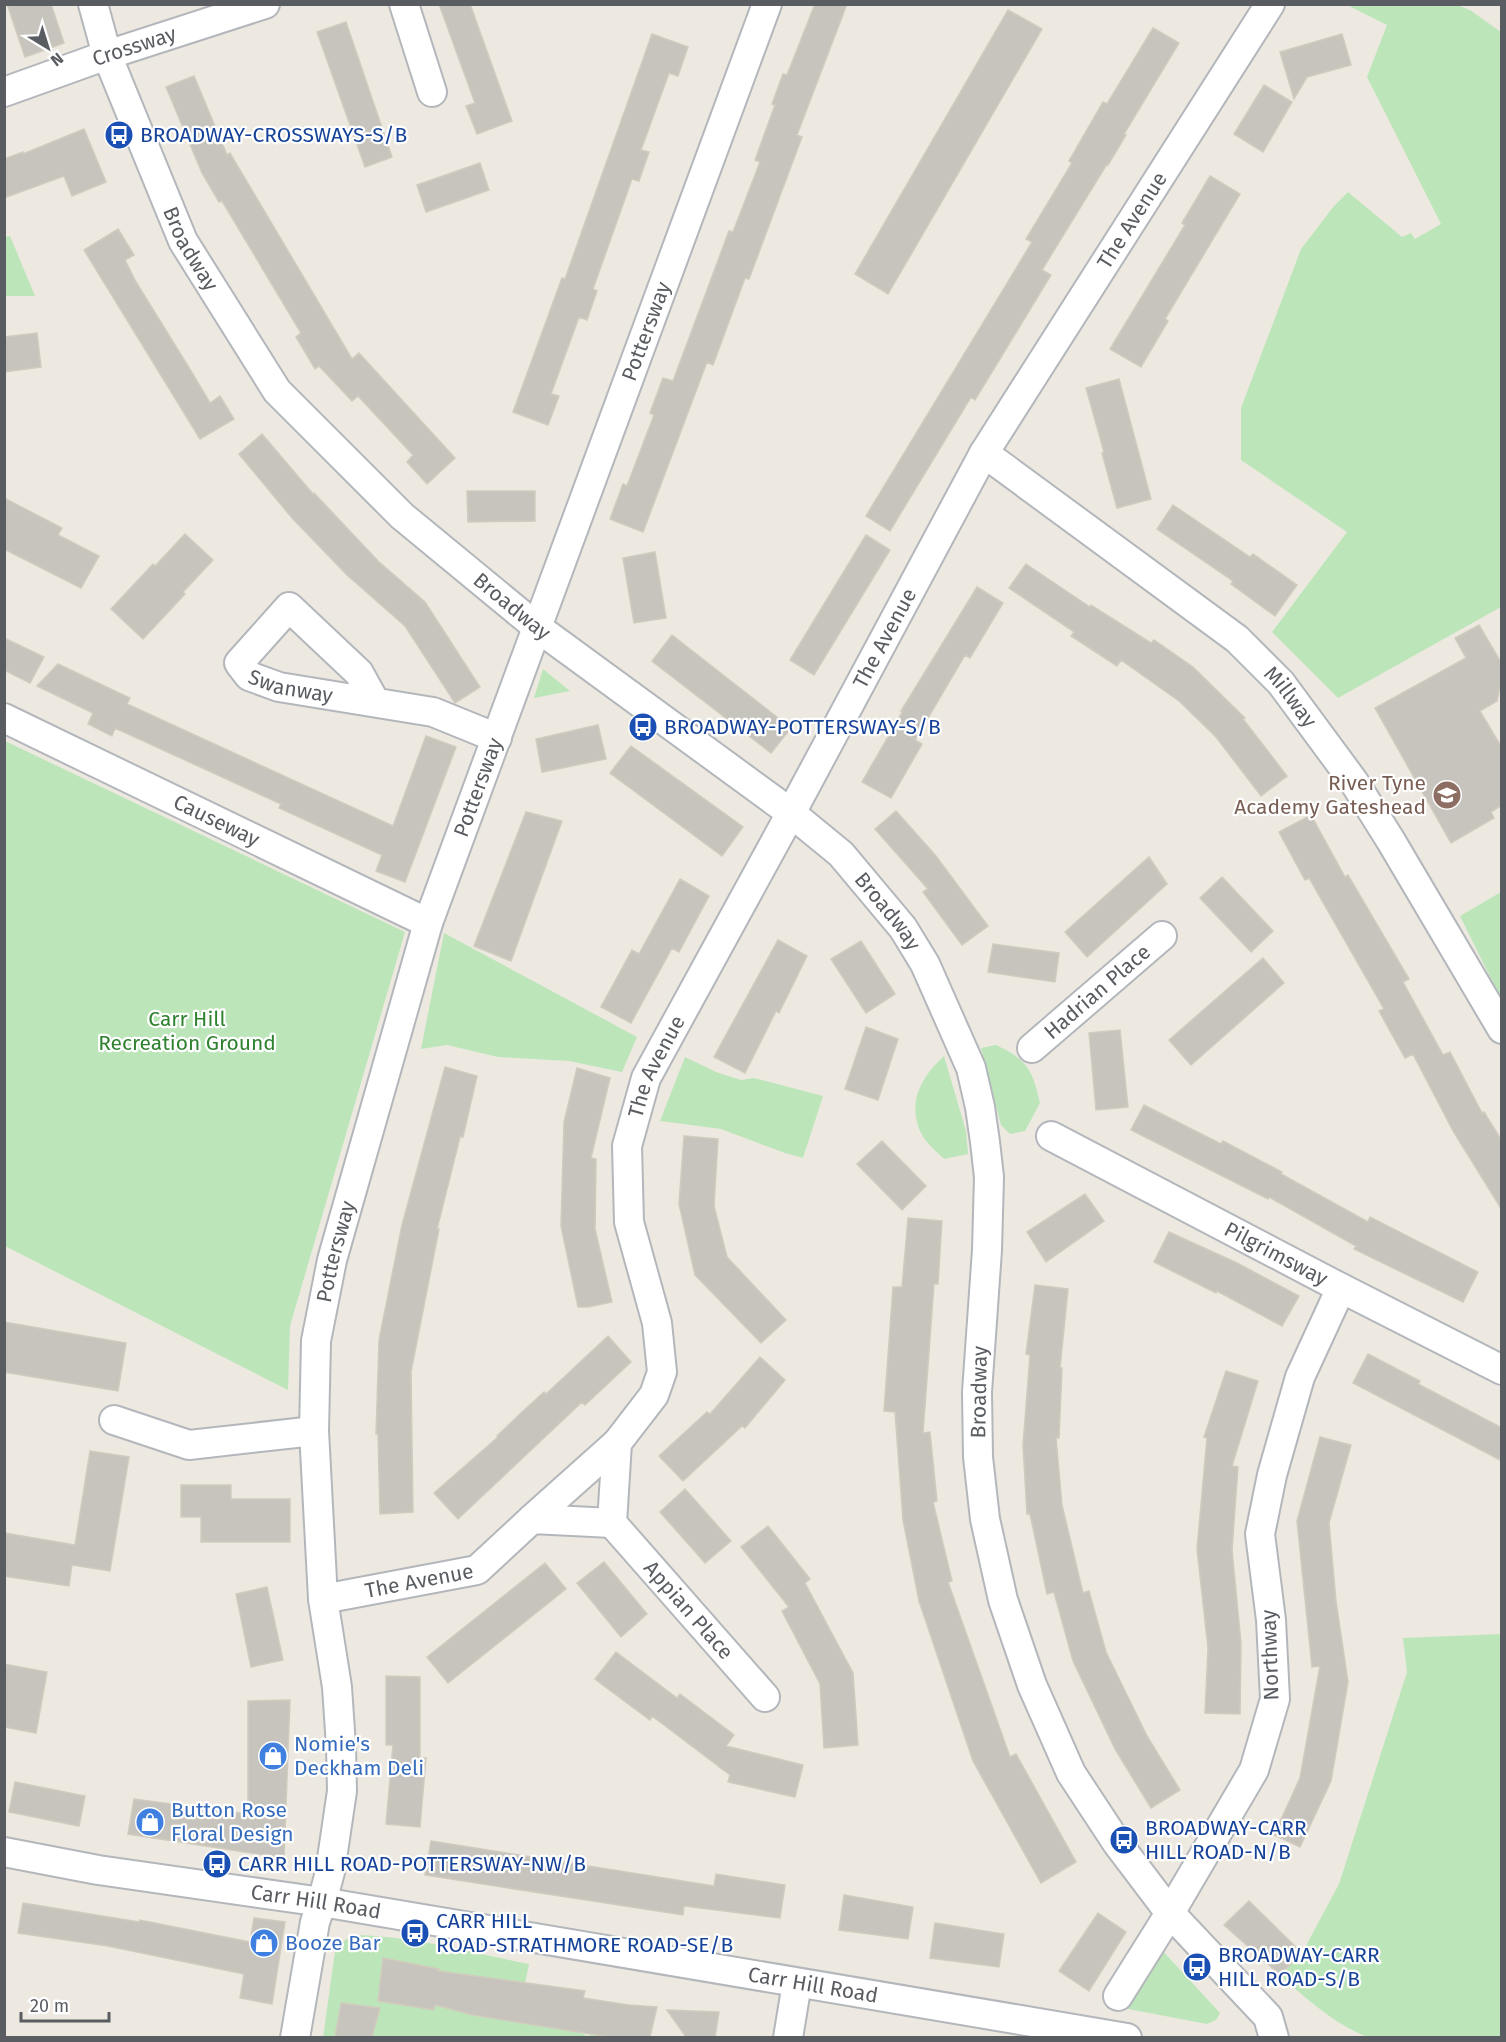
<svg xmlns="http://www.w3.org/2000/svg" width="1506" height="2042" viewBox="0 0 1506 2042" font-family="'Fira Sans',sans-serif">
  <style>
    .green { fill: #bce6ba; fill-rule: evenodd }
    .building { fill: #c7c4bd; stroke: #d1cbbe; stroke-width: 1.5 }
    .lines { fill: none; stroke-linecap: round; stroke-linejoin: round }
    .minor-casing { stroke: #b3b7bc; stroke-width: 32 }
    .minor { stroke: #fff; stroke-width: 28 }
    .labels { text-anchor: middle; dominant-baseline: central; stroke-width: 4.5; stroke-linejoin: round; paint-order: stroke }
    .street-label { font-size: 21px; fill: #595d62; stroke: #fff }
    .transit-label { font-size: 21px; fill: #164399; stroke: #fff; text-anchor: start }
    .education-label { font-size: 21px; fill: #785e54; stroke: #fff; text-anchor: end }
    .park-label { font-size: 21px; fill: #2f8230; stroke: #fff }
    .shop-label { font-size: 21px; fill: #366cbe; stroke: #fff; text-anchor: start }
  </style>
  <rect width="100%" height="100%" fill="#ede9e0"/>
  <path class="green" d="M1457,5L1470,10L1501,32V607L1338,698L1272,632L1347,532L1241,460V408L1301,249L1334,206L1348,192L1402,237L1411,233L1415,239L1441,224L1367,77L1387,25L1347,5Z
    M10,236L35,296H5V237Z
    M543,669L570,691L534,698Z
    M5,741L405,932L290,1326L288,1390L5,1246Z
    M1501,892V999L1460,916Z
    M444,933L637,1037L622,1072L569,1061L498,1057L447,1045L421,1049Z
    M996,1045C1027,1059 1033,1071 1040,1103L1025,1131L1010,1134L1001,1125L981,1048Z
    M944,1056L966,1131L968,1154L944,1159C937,1152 927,1144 922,1135C906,1104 921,1077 944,1056Z
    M685,1057L716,1072L741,1080L754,1078L823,1096L803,1158L785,1153L721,1129L660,1121Z
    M1501,1634V2037H1367C1335,2024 1306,1999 1280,1975L1302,1953L1339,1884L1407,1672L1403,1638Z
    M355,1935C412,1936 473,1953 529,1964L525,1984L578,2031L587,2036L593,2034L609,2037H372L378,2008L342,2003L335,2037L323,2038L335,1951L343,1941ZM383,1958L439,1969L434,2010L405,2005ZM456,1973L513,1982L510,2020L481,2017L451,2009Z
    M1160,1948L1220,2013L1216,2020L1207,2024L1123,2008Z"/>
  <path class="building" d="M7,4H51L64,43L25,57Z
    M439,4H470L512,121L477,134L466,106L475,103Z
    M815,4H847L797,135L802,137L749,279L745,278L713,365L707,362L643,532L610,519L623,484L627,486L654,415L650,413L663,378L673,381L729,231L733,232L760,162L755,160L775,105L772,104L783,74L787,75Z
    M1008,10L1042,29L888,294L855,274Z
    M346,22L392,157L365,167L317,32Z
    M1153,28L1179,43L1124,134L1126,135L1108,165L1107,164L1042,270L1051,275L975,400L971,397L890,531L866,516L1032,242L1026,239L1072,163L1069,161L1103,102L1107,104Z
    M652,34L688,47L678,76L669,73L641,150L649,152L639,181L632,179L593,289L597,291L587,320L579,317L551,394L559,396L548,425L513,412L562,278L565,279Z
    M1342,34L1351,65L1307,77L1294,99L1280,52Z
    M194,76L227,155L230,153L352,359L359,353L455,458L427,484L407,462L413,455L358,396L352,401L319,366L315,369L296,337L301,333L222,201L219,202L202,173L166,87Z
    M1264,85L1292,102L1263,152L1234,134Z
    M84,129L106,182L72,196L64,176L4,198V159L23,152V154Z
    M480,163L489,190L426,212L417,185Z
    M1210,176L1240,194L1165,319L1168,321L1141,367L1110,349L1185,225L1182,223Z
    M118,229L134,255L125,260L136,282L188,366L210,403L220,396L234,419L200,439L84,250Z
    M37,333L41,367L4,372V337Z
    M1119,379L1151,499L1117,508L1102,453L1104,452L1086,388Z
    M262,434L313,494L314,493L378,561L425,602L480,687L455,703L405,626L347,575L292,518L239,454Z
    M467,491H535V521L468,522Z
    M4,498L62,528L58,535L99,556L81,588L4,549Z
    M1173,505L1250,557L1253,554L1297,585L1275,616L1231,584L1233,581L1157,529Z
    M185,534L213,560L183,592L185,594L143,639L111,609L153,564L155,566Z
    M866,535L890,550L814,675L790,660Z
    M655,552L666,618L634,623L623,558Z
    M1026,564L1090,607L1091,605L1151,643L1154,640L1193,667L1245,718L1243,719L1287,776L1261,796L1216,737L1179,701L1121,660L1117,666L1071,636L1074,632L1009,588Z
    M977,587L1003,603L970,658L965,655L915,740L922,744L891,798L862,782L903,711H901Z
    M1479,625L1502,664V678L1497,701L1480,711L1502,748V805L1491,812L1494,818L1451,843L1375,708L1466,658L1455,638Z
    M672,635L791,728L771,753L652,661Z
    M4,638L44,657L30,683L4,670Z
    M58,664L130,698L127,704L393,826L426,736L456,747L405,882L376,871L382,855L279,808L281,804L115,728L112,736L88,724L93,713L37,686Z
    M598,725L606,759L542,772L536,739Z
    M631,746L743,827L722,856L610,773Z
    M896,811L936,856L988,926L962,945L923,892L928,889L875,829Z
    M526,812L562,821L511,961L474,946Z
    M1311,815L1345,877L1348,875L1409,979L1403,982L1443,1055L1450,1052L1482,1113L1484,1112L1502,1141V1210L1453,1131L1413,1054L1405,1058L1379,1011L1384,1009L1309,878L1305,880L1279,832Z
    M1149,857L1167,884L1087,957L1065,932Z
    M1222,877L1273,931L1251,952L1200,898Z
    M680,879L709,896L679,952L672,948L631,1023L601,1007L632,950L639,954Z
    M778,940L807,956L779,1013L776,1011L745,1073L714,1057Z
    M861,941L895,994L866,1013L831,959Z
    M993,944L1059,953L1055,982L988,972Z
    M1263,958L1284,983L1191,1065L1169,1040Z
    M866,1027L898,1039L878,1100L845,1089Z
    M1120,1030L1128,1107L1096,1110L1089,1033Z
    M445,1067L477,1076L463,1137H460L437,1229H439L411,1372L413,1512L380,1514L378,1434H376L379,1340L402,1225Z
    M577,1068L610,1078L591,1158L596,1159L595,1229L612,1302L588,1307H578L561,1226L564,1122Z
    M1144,1105L1221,1144L1223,1141L1282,1172L1281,1174L1368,1222L1370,1217L1478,1272L1463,1302L1354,1249L1356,1246L1269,1197L1268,1199L1131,1130Z
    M684,1136L718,1139L714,1206L727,1257L786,1320L761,1343L695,1275L679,1204Z
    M882,1141L926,1186L902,1210L857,1164Z
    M1085,1194L1104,1221L1046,1262L1027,1232Z
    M908,1218L942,1221L938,1284H934L923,1433L930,1432L937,1501L933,1502L952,1581L948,1582L1010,1757L1016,1754L1076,1862L1041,1883L973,1761L919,1601L903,1520L895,1412L884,1411L893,1287H902Z
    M1169,1232L1237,1263L1299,1296L1282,1326L1217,1291L1216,1293L1154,1262Z
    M1035,1285L1068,1289L1060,1368H1062L1059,1438H1056L1062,1505L1083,1593L1089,1591L1106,1652L1127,1695L1147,1736L1180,1790L1151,1808L1115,1749L1073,1661L1054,1592L1047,1594L1030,1514H1027L1023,1445L1030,1355L1026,1354Z
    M4,1322L126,1343L118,1391L4,1372Z
    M608,1336L631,1362L585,1405L582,1402L458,1519L434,1493L498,1437L497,1436L521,1413L544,1392L546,1394Z
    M1368,1354L1420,1381L1418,1384L1502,1428V1461L1353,1383Z
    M760,1357L785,1380L745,1428L742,1426L683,1481L659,1456L707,1412L710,1414Z
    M1226,1371L1258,1381L1232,1466L1238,1467L1232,1550L1241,1643L1240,1714L1205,1713L1208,1648L1197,1549L1207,1438L1204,1437Z
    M1320,1437L1351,1445L1329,1523L1336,1601L1348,1682L1331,1781L1300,1847L1274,1835L1300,1778L1320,1666L1312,1667L1297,1521Z
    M90,1451L129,1457L110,1571L72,1565L69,1586L4,1576V1533L75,1545Z
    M181,1485H231V1499H290V1542H201V1517H181Z
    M685,1489L731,1541L705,1563L660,1512Z
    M768,1526L810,1579L805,1583L853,1673L858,1745L824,1748L820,1684L782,1611L789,1607L741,1547Z
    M604,1562L647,1614L621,1637L577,1583Z
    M545,1563L566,1589L448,1683L427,1657Z
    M267,1587L283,1660L251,1667L236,1594Z
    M616,1652L677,1698L680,1694L734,1735L726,1746L803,1765L795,1797L728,1782L730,1775L652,1716L650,1720L595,1679Z
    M4,1664L47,1672L36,1733L4,1727Z
    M386,1676L420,1677V1758H426L420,1827L386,1824L393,1745H386Z
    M290,1700L284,1858L128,1834L134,1799L248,1814V1701Z
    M15,1782L85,1796L79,1826L9,1812Z
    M431,1841L714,1886L716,1874L785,1885L780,1918L684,1906L683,1915L425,1875Z
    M844,1895L913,1907L908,1939L839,1930Z
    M1249,1901L1302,1953L1280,1975L1224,1925Z
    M23,1903L139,1922L140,1920L250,1942L254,1918L285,1922L272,2004L240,1998L244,1974L108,1946L18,1933Z
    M1098,1913L1126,1932L1089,1991L1059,1971Z
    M935,1923L1004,1934L999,1967L930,1958Z
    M383,1958L439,1969L438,1971L585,1991L583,1998L629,2005L657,2007L650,2037H609L473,2015L435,2005L434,2010L378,2001Z
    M341,2003L380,2008L372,2037H335Z
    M667,2010L719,2012L715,2037H686Z"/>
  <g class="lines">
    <g class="minor-casing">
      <g id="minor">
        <path id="s1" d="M93,4L107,55L183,241L277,391L402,516L538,628L791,813L841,854L903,928L925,964L971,1068L980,1107L985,1142L989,1177L987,1250L977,1392L978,1457L985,1519L1003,1600L1032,1685L1071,1773L1117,1843L1170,1913L1268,2017L1274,2038"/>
        <path d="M404,4L432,92"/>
        <path id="s2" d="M4,92L107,55L265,4"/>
        <path id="s3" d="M984,453L1237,639L1281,683L1354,782L1391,841L1502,1029"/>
        <path id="s4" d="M375,702L359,673L289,607L239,663L249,676L279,687L433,712L497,738"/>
        <path id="s5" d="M4,718L428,923"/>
        <path id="s6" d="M1032,1048L1162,936"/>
        <path id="s7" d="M1051,1136L1341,1288L1502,1370"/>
        <path d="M114,1420L189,1445L314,1431"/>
        <path d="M532,1519L617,1443"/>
        <path id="s8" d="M612,1523L765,1697"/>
        <path id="s9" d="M323,1599L477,1570L532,1519L612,1523L617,1443L654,1395L662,1372L657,1323L629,1222L627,1146L646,1078L791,813L984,453L1270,4"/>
        <path id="s10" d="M4,1852L98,1870L322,1902L1127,2038"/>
        <path d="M1118,1996L1170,1913L1254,1770L1275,1699L1271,1620L1260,1534L1272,1475L1300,1377L1341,1288"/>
        <path id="s11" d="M295,2038L315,1922L322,1902L330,1872L342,1791L341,1746L337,1687L323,1599L314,1431L316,1341L332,1260L428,923L767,4"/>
        <path d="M788,2038L797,1983"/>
      </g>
    </g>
    <use href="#minor" class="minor"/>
  </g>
  <defs>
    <g id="bus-disc" transform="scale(1.5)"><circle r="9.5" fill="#1a4fb4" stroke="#fff"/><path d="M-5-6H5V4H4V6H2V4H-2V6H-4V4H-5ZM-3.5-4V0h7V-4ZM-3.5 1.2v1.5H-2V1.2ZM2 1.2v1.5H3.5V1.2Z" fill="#fff"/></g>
    <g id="school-disc" transform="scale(1.5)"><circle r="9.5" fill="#8d6e63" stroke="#fff"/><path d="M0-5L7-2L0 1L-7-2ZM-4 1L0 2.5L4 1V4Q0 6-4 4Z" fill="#fff"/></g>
    <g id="shop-disc" transform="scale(1.5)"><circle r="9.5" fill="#3f7fe0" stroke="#fff"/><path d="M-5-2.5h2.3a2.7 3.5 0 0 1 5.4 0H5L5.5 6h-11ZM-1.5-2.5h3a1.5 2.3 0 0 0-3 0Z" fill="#fff"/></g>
  </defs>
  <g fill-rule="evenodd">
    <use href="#bus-disc" x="119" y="135"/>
    <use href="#bus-disc" x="643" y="727"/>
    <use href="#school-disc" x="1447" y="795"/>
    <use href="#shop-disc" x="273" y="1756"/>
    <use href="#shop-disc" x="150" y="1822"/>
    <use href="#bus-disc" x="1124" y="1840"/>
    <use href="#bus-disc" x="217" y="1864"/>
    <use href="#bus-disc" x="415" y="1933"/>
    <use href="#shop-disc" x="264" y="1943"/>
    <use href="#bus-disc" x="1197" y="1967"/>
  </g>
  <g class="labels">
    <g class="street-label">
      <text stroke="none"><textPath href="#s2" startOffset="138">Crossway</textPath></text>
      <text stroke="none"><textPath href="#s9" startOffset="1764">The Avenue</textPath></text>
      <text stroke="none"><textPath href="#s1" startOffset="264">Broadway</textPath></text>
      <text stroke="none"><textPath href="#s11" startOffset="1767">Pottersway</textPath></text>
      <text stroke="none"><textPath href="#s1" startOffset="750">Broadway</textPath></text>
      <text stroke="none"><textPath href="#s9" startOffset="1278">The Avenue</textPath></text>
      <text stroke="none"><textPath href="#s4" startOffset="264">Swanway</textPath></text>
      <text stroke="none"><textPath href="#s3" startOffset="393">Millway</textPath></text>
      <text stroke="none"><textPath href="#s11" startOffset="1281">Pottersway</textPath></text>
      <text stroke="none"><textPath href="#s5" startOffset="236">Causeway</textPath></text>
      <text stroke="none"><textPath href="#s1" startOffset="1236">Broadway</textPath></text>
      <text stroke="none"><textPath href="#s6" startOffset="86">Hadrian Place</textPath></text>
      <text stroke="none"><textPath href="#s9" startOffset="792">The Avenue</textPath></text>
      <text stroke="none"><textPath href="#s11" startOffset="795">Pottersway</textPath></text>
      <text stroke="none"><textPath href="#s7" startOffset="254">Pilgrimsway</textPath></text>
      <text transform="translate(979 1392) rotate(-89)">Broadway</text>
      <text stroke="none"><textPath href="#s9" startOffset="98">The Avenue</textPath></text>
      <text stroke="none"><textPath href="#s8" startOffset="116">Appian Place</textPath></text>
      <text transform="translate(1270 1655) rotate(-92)">Northway</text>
      <text stroke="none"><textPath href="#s10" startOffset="316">Carr Hill Road</textPath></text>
      <text stroke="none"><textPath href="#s10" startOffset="820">Carr Hill Road</textPath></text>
    </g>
    <g class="transit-label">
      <text x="140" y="135">BROADWAY-CROSSWAYS-S/B</text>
      <text x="664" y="727">BROADWAY-POTTERSWAY-S/B</text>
      <text x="1145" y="1828">BROADWAY-CARR<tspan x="1145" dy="24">HILL ROAD-N/B</tspan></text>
      <text x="238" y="1864">CARR HILL ROAD-POTTERSWAY-NW/B</text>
      <text x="436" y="1921">CARR HILL<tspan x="436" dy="24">ROAD-STRATHMORE ROAD-SE/B</tspan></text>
      <text x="1218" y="1955">BROADWAY-CARR<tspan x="1218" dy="24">HILL ROAD-S/B</tspan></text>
    </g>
    <g class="education-label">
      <text x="1426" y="783">River Tyne<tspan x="1426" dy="24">Academy Gateshead</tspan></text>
    </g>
    <g class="park-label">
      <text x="187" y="1019">Carr Hill<tspan x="187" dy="24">Recreation Ground</tspan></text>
    </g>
    <g class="shop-label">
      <text x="294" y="1744">Nomie's<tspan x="294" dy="24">Deckham Deli</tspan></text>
      <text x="171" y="1810">Button Rose<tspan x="171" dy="24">Floral Design</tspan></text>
      <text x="285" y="1943">Booze Bar</text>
    </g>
  </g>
  <rect width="1506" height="2042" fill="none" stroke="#595d62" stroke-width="12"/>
  <g transform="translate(48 48) rotate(142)" stroke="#ffffff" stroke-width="4.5" paint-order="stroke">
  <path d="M0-4.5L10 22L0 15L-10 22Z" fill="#595d62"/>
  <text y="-9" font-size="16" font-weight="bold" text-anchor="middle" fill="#595d62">N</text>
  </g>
  <path d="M21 2012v9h88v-9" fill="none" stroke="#595d62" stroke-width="3"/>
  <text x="30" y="2012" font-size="18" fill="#595d62" stroke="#ffffff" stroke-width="4.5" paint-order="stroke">20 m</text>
</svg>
